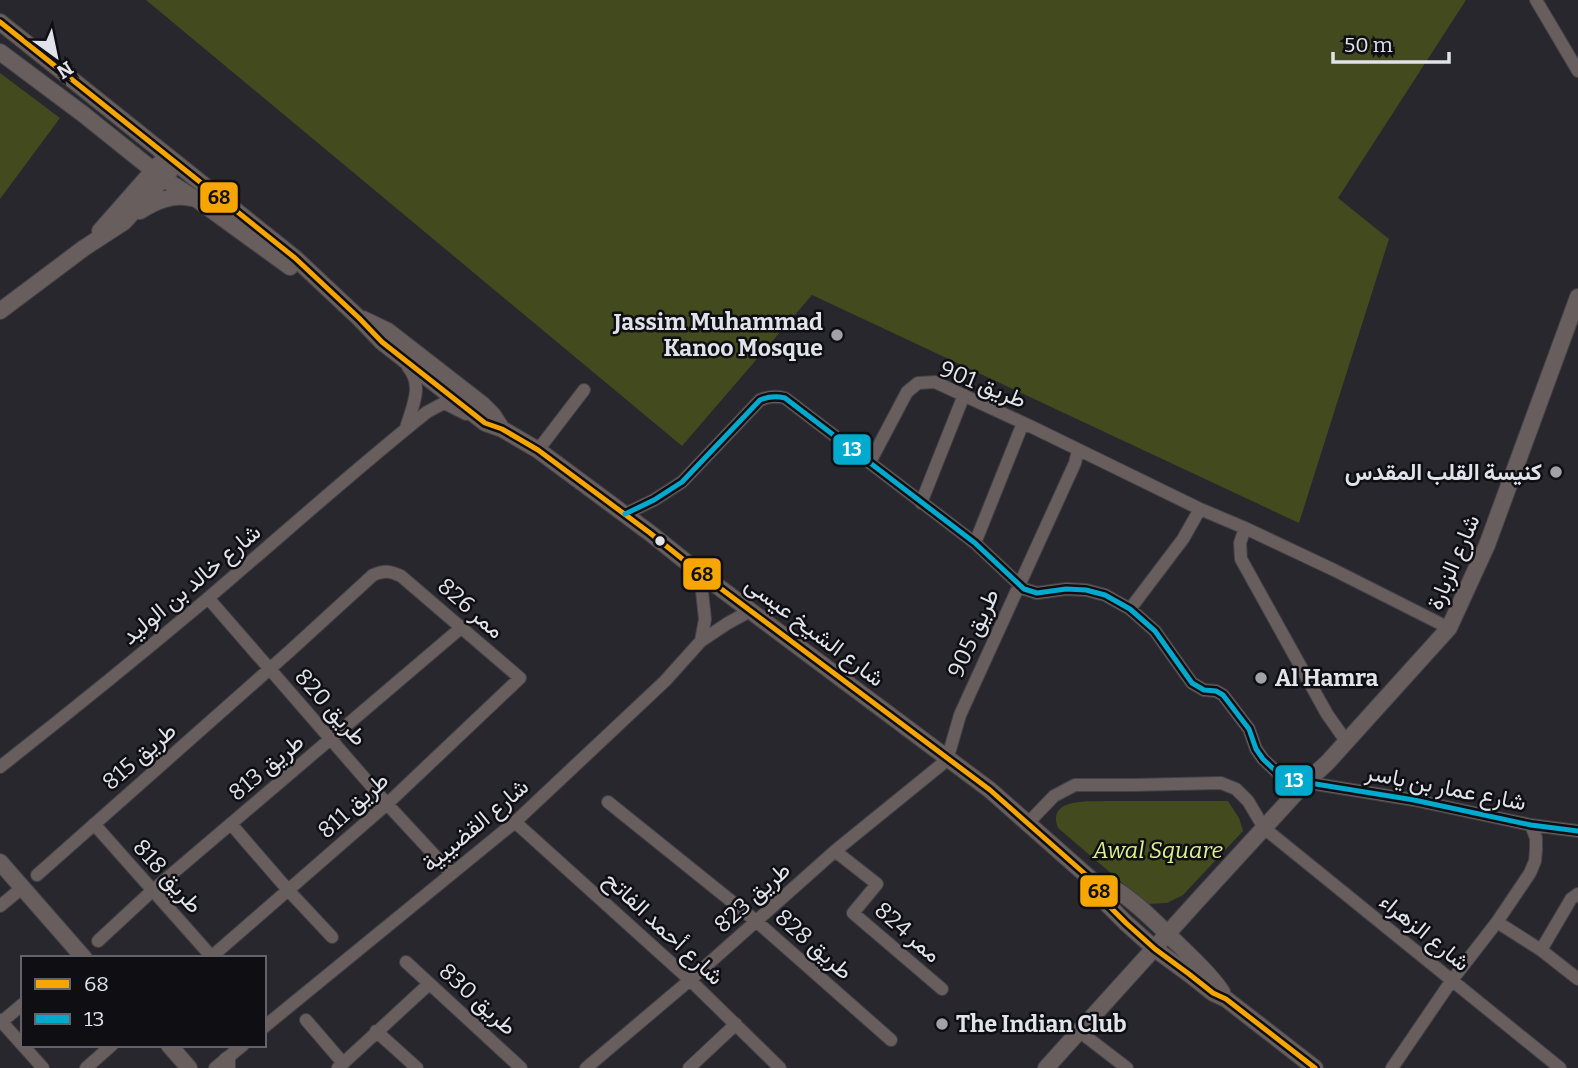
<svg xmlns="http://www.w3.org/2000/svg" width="1578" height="1068" viewBox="0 0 1578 1068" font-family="Bitter,Vazirmatn,serif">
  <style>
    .green { fill: #434a1d }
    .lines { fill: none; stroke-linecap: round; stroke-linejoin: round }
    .minor-casing { stroke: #424247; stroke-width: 14 }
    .tertiary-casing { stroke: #424247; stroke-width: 18 }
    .minor { stroke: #685e5d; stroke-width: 12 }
    .tertiary { stroke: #685e5d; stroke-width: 16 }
    .bus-1-casing { stroke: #0e0e13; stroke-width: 10 }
    .bus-2-casing { stroke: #0e0e13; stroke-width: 10 }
    .bus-1 { stroke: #f7a600; stroke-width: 5 }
    .bus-2 { stroke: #00a9ce; stroke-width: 5 }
    .poi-dot { fill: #a1a1a8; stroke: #0e0e13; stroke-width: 2.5 }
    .bus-dot { fill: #e2e3ea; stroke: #0e0e13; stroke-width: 2.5 }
    .labels { text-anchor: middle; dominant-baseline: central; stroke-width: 5; stroke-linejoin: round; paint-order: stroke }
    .poi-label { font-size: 23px; font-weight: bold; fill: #e2e3ea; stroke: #0e0e13; text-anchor: end }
    .street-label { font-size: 23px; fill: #e2e3ea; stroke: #0e0e13 }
    .park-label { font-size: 23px; font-style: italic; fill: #deef8f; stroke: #0e0e13 }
    .line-badge { stroke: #0e0e13; stroke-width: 2.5 }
    .badge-label { font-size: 19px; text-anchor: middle; font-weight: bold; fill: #fff }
    .pale-badge-label { font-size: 19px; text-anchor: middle; font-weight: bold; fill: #111 }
  </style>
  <rect width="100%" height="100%" fill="#27272d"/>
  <path class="green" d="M146,0H1466L1338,198L1389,239L1299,523L812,295L682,446Z
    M0,73L60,118L0,199Z
    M1108,801H1228L1239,818L1243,831L1183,895L1167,903L1147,904L1058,828C1046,797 1090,802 1108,801Z"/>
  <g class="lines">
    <g class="minor-casing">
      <path id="minor" d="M1536,0L1578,71
        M406,428C412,407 424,386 408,367
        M538,450L584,390
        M870,462L907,392L918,383L935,382L1032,427L1200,509L1245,528L1334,570L1449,628
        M921,503L964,395
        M625,514L654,500L682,482L760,400C769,396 776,396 785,398L975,543L1024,589L1037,593L1066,589L1086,590L1105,595L1130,609L1155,631L1192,683L1204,690L1216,691L1223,695L1249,729L1256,749L1263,759L1280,775L1291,780L1414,800L1531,825L1578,831
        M1245,528L1240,543L1241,559L1327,714L1346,741
        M975,543L1023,423
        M700,573L705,619L701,641
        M208,598L387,804L451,873
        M1130,609L1183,539L1200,509
        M0,767C70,712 139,656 207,599C281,536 352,472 427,412L444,403L466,414
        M608,802L756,921L891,1040
        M515,822L690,980L780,1068
        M1028,823L1054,796L1075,785H1133L1221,783L1236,789L1248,801L1264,828L1560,1068
        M94,824L211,956
        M231,824L288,890L332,937
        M835,851L877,884L853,913L942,989
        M37,875L291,650L373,575C384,570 390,571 401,576L520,678L387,804L210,958
        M0,906L22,888
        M1497,922L1541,950L1578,979
        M98,941L153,890L462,627
        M1541,950L1571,899L1578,894
        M406,962L521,1068
        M0,1020L43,1068
        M306,1020L343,1063
        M0,1023L23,1004
        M264,1027L515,822L665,681L701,641L728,623L750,611
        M376,1031L417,1068
        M1080,1032L1127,1068
        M86,1068L112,1045
        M215,1068L243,1045
        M338,1068L429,984
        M586,1068L690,980L835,851L947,760L960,715L1075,463L1078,450
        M689,1068L736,1024
        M1392,1068L1452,980L1497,922L1530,873L1535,861L1536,850V838L1531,825"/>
    </g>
    <g class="tertiary-casing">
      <path id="tertiary" d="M0,22L295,258L359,318L382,342L485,423L502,429L538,450L650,533L700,573L990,790L1093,881L1108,905L1126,923L1155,949L1189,974L1213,993L1226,999L1315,1068
        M0,52L83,114L164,179L199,201L290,267
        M140,211C156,201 172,194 191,198
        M100,231L159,164
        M0,311L84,248L124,222L170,171
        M363,319L388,331L482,404L493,415L502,429
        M0,862L84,958
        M1093,881C1101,884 1111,887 1118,891C1141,906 1161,928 1181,947C1195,961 1211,975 1222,992
        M169,1045L189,1068
        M227,1068V1060
        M1046,1068L1197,901L1306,782L1327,763L1449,628L1487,545L1578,297"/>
    </g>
    <use href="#minor" class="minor"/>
    <use href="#tertiary" class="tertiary"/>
    <g class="bus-1-casing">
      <path id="bus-1" d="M0,22L295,258L359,318L382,342L485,423L502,429L538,450L650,533L700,573L990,790L1093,881L1108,905L1126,923L1155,949L1189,974L1213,993L1226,999L1315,1068"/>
    </g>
    <g class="bus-2-casing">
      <path id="bus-2" d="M625,514L654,500L682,482L760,400C769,396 776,396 785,398L975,543L1024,589L1037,593L1066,589L1086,590L1105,595L1130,609L1155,631L1192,683L1204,690L1216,691L1223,695L1249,729L1256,749L1263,759L1280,775L1291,780L1414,800L1531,825L1578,831"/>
    </g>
    <use href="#bus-1" class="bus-1"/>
    <use href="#bus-2" class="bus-2"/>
  </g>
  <g class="poi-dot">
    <circle cx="837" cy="335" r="7"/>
    <circle cx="1556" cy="472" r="7"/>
    <circle cx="1261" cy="678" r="7"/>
    <circle cx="942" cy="1024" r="7"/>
  </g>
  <circle class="bus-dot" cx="660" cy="541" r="6"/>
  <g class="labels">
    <g class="poi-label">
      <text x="823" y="322">Jassim Muhammad<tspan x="823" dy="26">Kanoo Mosque</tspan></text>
      <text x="1542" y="472">كنيسة القلب المقدس</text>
      <text x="1275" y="678" text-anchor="start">Al Hamra</text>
      <text x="956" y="1024" text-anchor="start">The Indian Club</text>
    </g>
    <g class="street-label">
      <text transform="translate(983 384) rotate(22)">طريق 901</text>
      <text transform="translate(1453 562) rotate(-67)">شارع الزبارة</text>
      <text transform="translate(191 584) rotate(-40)">شارع خالد بن الوليد</text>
      <text transform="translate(471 608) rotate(41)">ممر 826</text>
      <text transform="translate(815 631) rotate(37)">شارع الشيخ عيسى</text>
      <text transform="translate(973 633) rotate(-66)">طريق 905</text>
      <text transform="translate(331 707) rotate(48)">طريق 820</text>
      <text transform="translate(139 756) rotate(-41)">طريق 815</text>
      <text transform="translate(266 767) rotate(-40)">طريق 813</text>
      <text transform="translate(1446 787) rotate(11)">شارع عمار بن ياسر</text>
      <text transform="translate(353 805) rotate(-42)">طريق 811</text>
      <text transform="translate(475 825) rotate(-40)">شارع القضيبية</text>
      <text transform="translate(168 876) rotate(48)">طريق 818</text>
      <text transform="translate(752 897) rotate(-42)">طريق 823</text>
      <text transform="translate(664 928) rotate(43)">شارع أحمد الفاتح</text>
      <text transform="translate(908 932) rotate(41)">ممر 824</text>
      <text transform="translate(1425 932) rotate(39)">شارع الزهراء</text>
      <text transform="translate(814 944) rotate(41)">طريق 828</text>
      <text transform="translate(478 999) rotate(42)">طريق 830</text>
    </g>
    <g class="park-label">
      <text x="1158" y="850">Awal Square</text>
    </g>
  </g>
  <g class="line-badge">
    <rect x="199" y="181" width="40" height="33" rx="7" fill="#f7a600"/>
    <rect x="832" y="433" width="40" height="33" rx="7" fill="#00a9ce"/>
    <rect x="682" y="557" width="40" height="34" rx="7" fill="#f7a600"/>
    <rect x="1274" y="764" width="40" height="33" rx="7" fill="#00a9ce"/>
    <rect x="1079" y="874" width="40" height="34" rx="7" fill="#f7a600"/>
  </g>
  <g class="badge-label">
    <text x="852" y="456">13</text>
    <text x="1294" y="787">13</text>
  </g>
  <g class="pale-badge-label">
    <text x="219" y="204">68</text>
    <text x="702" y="581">68</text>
    <text x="1099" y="898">68</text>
  </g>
  <rect x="21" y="956" width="245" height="91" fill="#0e0e13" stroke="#636369" stroke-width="2"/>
  <rect x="35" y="979" width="35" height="10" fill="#f7a600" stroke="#636369" stroke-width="2"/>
  <text x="84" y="991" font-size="21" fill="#e2e3ea">68</text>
  <rect x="35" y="1014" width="35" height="10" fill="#00a9ce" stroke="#636369" stroke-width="2"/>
  <text x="84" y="1026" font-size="21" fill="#e2e3ea">13</text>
  <g transform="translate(56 56) rotate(147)" stroke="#0e0e13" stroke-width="5" paint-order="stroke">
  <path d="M0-5L12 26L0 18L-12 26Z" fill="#e2e3ea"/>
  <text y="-10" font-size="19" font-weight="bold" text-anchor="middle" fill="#e2e3ea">N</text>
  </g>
  <path d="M1333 52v10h116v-10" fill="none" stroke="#e2e3ea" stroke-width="3.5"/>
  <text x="1344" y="52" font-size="21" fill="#e2e3ea" stroke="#0e0e13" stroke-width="5" paint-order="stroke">50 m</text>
</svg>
